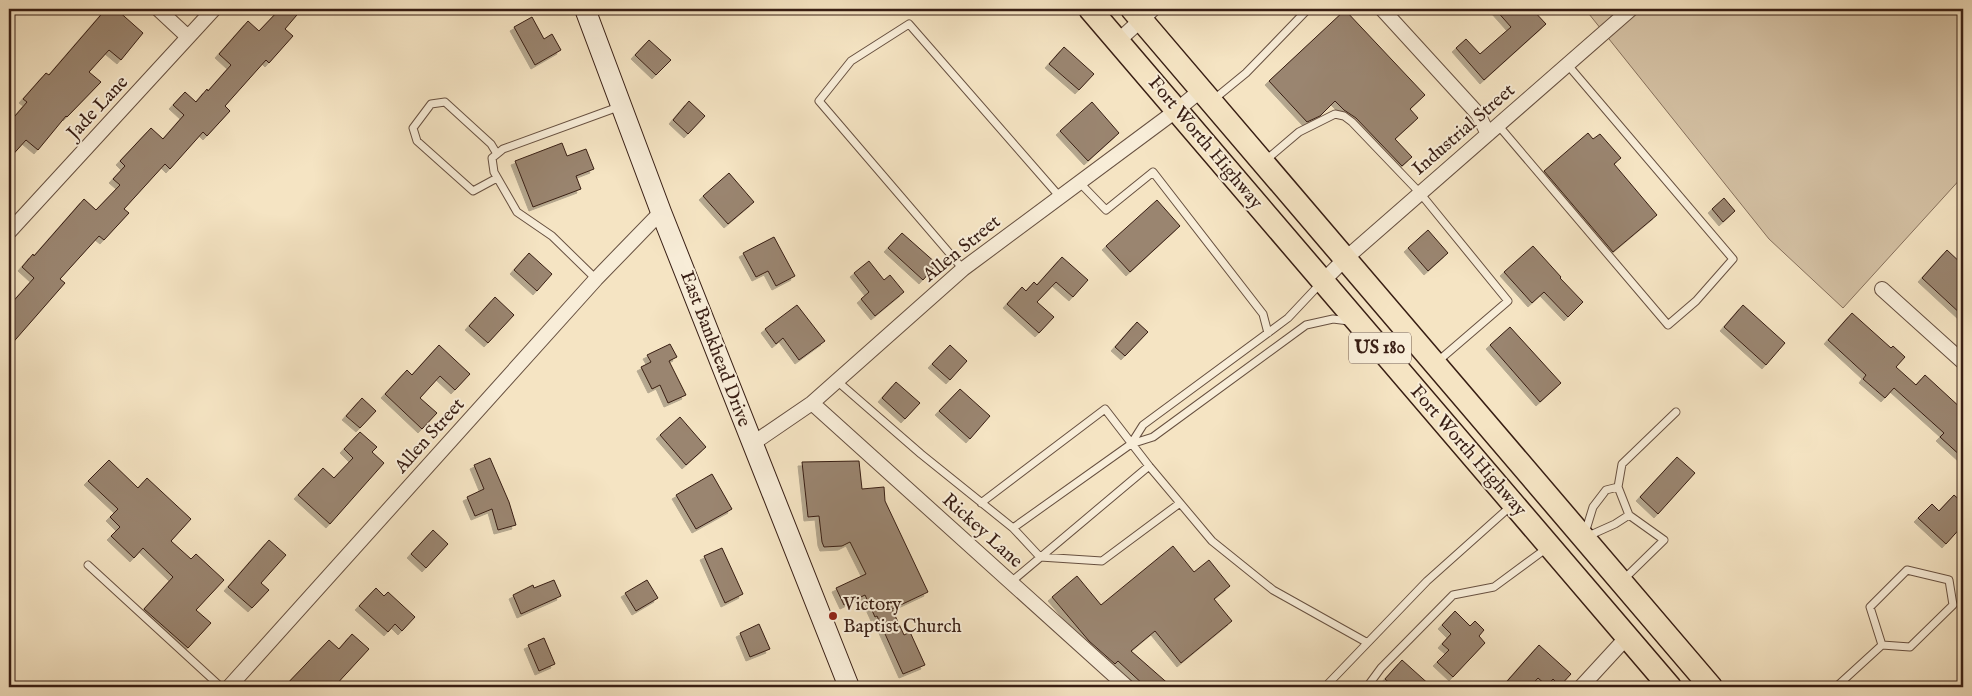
<svg xmlns="http://www.w3.org/2000/svg" width="1972" height="696" viewBox="0 0 1972 696" font-family="'IM FELL English',serif">
  <style>
    .green { fill: #d5c2a5; stroke: #86705c }
    .building { fill: #9a856f; stroke: #381e14; filter: url(#shadow) }
    .lines { fill: none; stroke-linecap: round; stroke-linejoin: round }
    .lane-casing { stroke: #675040; stroke-width: 9 }
    .street-casing { stroke: #675040; stroke-width: 16 }
    .secondary-casing { stroke: #381e14; stroke-width: 22 }
    .primary-casing { stroke: #381e14; stroke-width: 25 }
    .lane { stroke: #f8edd8; stroke-width: 7 }
    .street { stroke: #f8edd8; stroke-width: 14 }
    .secondary { stroke: #f8edd8; stroke-width: 20 }
    .primary { stroke: #f5e4c3; stroke-width: 22 }
    .poi-dot { fill: #8f2418; stroke: #f8edd8; stroke-width: 2 }
    .labels { text-anchor: middle; dominant-baseline: central; stroke-width: 4; stroke-linejoin: round; paint-order: stroke }
    .shield { fill: #f8edd8; stroke: #725c4f; stroke-width: 1 }
    .shield-label { font-size: 18px; font-weight: bold; fill: #381e14 }
    .street-label { font-size: 19px; fill: #381e14; stroke: #f8edd8 }
    .poi-label { font-size: 19px; fill: #381e14; stroke: #f8edd8; text-anchor: start }
  </style>
  <defs>
    <filter id="shadow"><feDropShadow dx="-4" dy="4" stdDeviation="0" flood-color="#0004"/></filter>
  </defs>
  <rect width="100%" height="100%" fill="#f5e4c3"/>
  <filter id="stains"><feTurbulence type="fractalNoise" baseFrequency=".004" numOctaves="4"/><feColorMatrix values="0 0 0 0 .2 0 0 0 0 .09 0 0 0 0 .02 0 0 0 .5 -.17"/></filter>
  <radialGradient id="worn" r=".72"><stop offset=".6" stop-color="#630" stop-opacity="0"/><stop offset="1" stop-color="#630" stop-opacity=".3"/></radialGradient>
  <path class="green" d="M1585,9H1963V176L1843,308L1769,239Z"/>
  <path class="building" d="M106,9H116L143,33L121,60L109,50L89,72L101,82L67,117L66,116L38,150L26,140L9,159V123L27,102L23,99L46,73L49,75Z
    M280,9H302L285,29L293,36L269,63L266,60L225,106L230,111L207,136L203,132L170,169L165,164L124,209L129,213L104,240L99,236L60,279L65,283L9,347V306L34,278L22,267L33,254L34,256L84,199L96,210L120,185L113,179L125,166L120,161L151,128L163,139L184,115L173,105L185,92L196,102L207,89L208,91L231,65L219,54L248,21L259,31Z
    M1495,9H1532L1546,24L1484,80L1456,48L1466,39L1480,54L1511,27Z
    M1345,10L1425,95L1410,109L1418,118L1395,139L1412,157L1402,166L1356,118L1344,110L1335,101L1320,116L1307,122L1269,81Z
    M532,17L544,39L552,34L561,50L535,65L514,27Z
    M649,40L671,60L656,75L635,55Z
    M1064,47L1094,74L1079,90L1049,64Z
    M689,101L705,116L688,134L673,120Z
    M1092,102L1119,133L1088,161L1060,131Z
    M1588,133L1593,139L1600,134L1621,158L1614,164L1657,215L1613,252L1544,171Z
    M562,143L567,156L586,149L594,169L576,176L581,189L533,207L515,161Z
    M729,173L754,202L728,224L703,196Z
    M1724,198L1735,211L1723,222L1712,209Z
    M1157,200L1180,226L1130,272L1106,246Z
    M1428,230L1448,253L1428,271L1408,248Z
    M902,233L937,264L923,280L888,248Z
    M774,237L795,276L776,286L768,271L756,277L743,253Z
    M1533,246L1561,277L1560,278L1583,302L1568,317L1544,292L1532,303L1504,272Z
    M1947,250L1963,265V316L1922,278Z
    M529,253L552,274L537,291L514,270Z
    M1062,257L1088,280L1073,297L1056,282L1037,302L1054,317L1039,333L1007,304L1022,287L1026,291L1034,282L1037,285Z
    M869,261L884,280L890,275L904,292L875,316L861,299L869,292L854,273Z
    M495,297L514,315L488,343L469,326Z
    M797,305L825,341L799,360L783,338L776,344L765,329Z
    M1743,305L1785,343L1766,365L1724,327Z
    M1852,313L1891,348L1893,346L1905,357L1896,367L1916,385L1925,375L1963,410V458L1940,437L1944,433L1894,388L1885,398L1863,379L1866,375L1828,340Z
    M1137,322L1148,332L1125,356L1115,347Z
    M1510,327L1561,383L1540,402L1490,345Z
    M670,344L677,357L669,361L686,395L668,403L660,385L652,389L641,367L651,362L647,355Z
    M439,345L470,374L455,390L440,376L420,398L437,413L422,429L385,394L407,370L412,375Z
    M950,345L967,361L950,380L932,364Z
    M896,382L920,403L905,419L882,398Z
    M960,389L990,416L970,439L939,411Z
    M362,398L376,411L360,428L346,416Z
    M680,417L706,447L686,465L660,435Z
    M360,432L377,447L372,452L384,463L330,524L298,495L323,468L334,478L353,458L344,449Z
    M1677,457L1695,473L1658,514L1640,497Z
    M490,458L509,502L516,525L498,530L492,509L475,516L467,497L484,489L474,465Z
    M109,460L138,488L147,478L191,519L171,541L191,559L196,554L224,580L196,610L211,623L188,648L144,609L173,577L143,548L134,558L111,536L120,527L110,517L118,509L88,481Z
    M859,461L862,489L884,487L885,501L928,592L892,609L904,635L910,632L925,665L903,674L877,616L875,617L865,595L844,605L836,588L866,574L850,542L842,546L824,547L822,542L819,516L808,517L802,462Z
    M712,474L732,509L696,529L676,495Z
    M1954,495L1963,503V525L1946,544L1918,518L1932,504L1939,511Z
    M433,530L448,544L426,568L411,554Z
    M269,540L286,555L261,583L269,590L252,608L228,587Z
    M1173,546L1194,572L1209,560L1230,586L1214,599L1232,621L1181,663L1155,631L1131,651L1172,687H1146L1118,661L1115,664L1089,641L1052,597L1077,576L1101,605Z
    M722,548L743,594L725,603L704,556Z
    M554,580L561,596L521,614L513,595L533,585L534,588Z
    M647,580L658,598L636,611L625,593Z
    M376,588L384,596L388,592L415,617L402,631L395,624L388,632L359,606Z
    M1455,611L1470,626L1475,621L1484,630L1479,636L1485,643L1453,677L1437,662L1449,650L1442,644L1451,634L1442,625Z
    M759,624L770,649L750,657L740,633Z
    M352,634L369,649L334,687H284L329,640L339,649Z
    M544,638L555,664L539,671L528,645Z
    M1539,645L1571,674L1560,686L1553,679L1547,686L1538,678L1530,687H1502Z
    M1402,660L1432,687H1394L1385,679Z"/>
  <g class="lines">
    <g class="lane-casing">
      <path id="lane" d="M1213,100L1246,73L1308,9
        M1498,125L1668,325L1696,301L1733,259L1567,64
        M497,154L491,144L445,102L431,104L413,128L417,141L473,191L497,178
        M1266,160L1299,132L1335,114L1344,116L1352,122L1420,193L1508,301L1437,362
        M1079,182L1106,210L1153,172L1263,314L1268,333
        M963,269L819,101L851,61L909,24L1060,197
        M596,279L552,236L517,212L494,172L492,158L503,149L621,106
        M1320,284L1288,318L1143,425L1131,444L1153,437L1306,325L1333,319L1349,321
        M837,381L921,454L1013,528L1131,444
        M981,503L1105,409L1149,466
        M1013,528L1040,557L1102,561L1180,503
        M1585,533L1593,507L1606,490L1618,487
        M1586,537L1615,524L1629,515L1618,487L1622,464L1676,412
        M88,565L221,687
        M1623,580L1664,540L1629,515
        M1011,582L1149,466L1212,541L1273,590L1366,642
        M1325,687L1427,581L1511,506
        M1367,687L1381,668L1453,595L1494,587L1547,548
        M1836,687L1882,645L1910,647L1953,605L1949,580L1907,570L1870,607L1882,645"/>
    </g>
    <g class="street-casing">
      <path id="street" d="M158,9L188,37
        M1382,9L1478,114L1488,134
        M1118,41L1153,9
        M9,232L214,9
        M1323,281L1345,259L1631,9
        M1882,289L1963,362
        M812,403L1127,687
        M752,444L812,403L963,269L1177,110L1201,90
        M229,687L596,279L661,212
        M1581,687L1627,637"/>
    </g>
    <g class="secondary-casing">
      <path id="secondary" d="M585,9L661,212L849,687"/>
    </g>
    <g class="primary-casing">
      <path id="primary" d="M1090,9L1670,687
        M1132,9L1711,687"/>
    </g>
    <use href="#lane" class="lane"/>
    <use href="#street" class="street"/>
    <use href="#secondary" class="secondary"/>
    <use href="#primary" class="primary"/>
  </g>
  <circle class="poi-dot" cx="833" cy="616" r="5"/>
  <g class="labels">
    <rect class="shield" x="1349" y="332.5" width="62" height="31" rx="4"/>
    <g class="shield-label">
      <text x="1380" y="348">US 180</text>
    </g>
    <g class="street-label">
      <text transform="translate(98 108) rotate(-47)">Jade Lane</text>
      <text transform="translate(1464 130) rotate(-41)">Industrial Street</text>
      <text transform="translate(1205 143) rotate(50)">Fort Worth Highway</text>
      <text transform="translate(962 249) rotate(-39)">Allen Street</text>
      <text transform="translate(715 349) rotate(69)">East Bankhead Drive</text>
      <text transform="translate(430 436) rotate(-48)">Allen Street</text>
      <text transform="translate(1468 451) rotate(49)">Fort Worth Highway</text>
      <text transform="translate(982 531) rotate(42)">Rickey Lane</text>
    </g>
    <g class="poi-label">
      <text x="843" y="605">Victory<tspan x="843" dy="22">Baptist Church</tspan></text>
    </g>
  </g>
  <rect width="1972" height="696" fill="none" stroke="#f5e4c3" stroke-width="30"/>
  <rect x="10" y="10" width="1952" height="676" fill="none" stroke="#381e14" stroke-width="2.5"/>
  <rect x="15" y="15" width="1942" height="666" fill="none" stroke="#381e14"/>
  <rect width="100%" height="100%" filter="url(#stains)"/>
  <rect width="100%" height="100%" fill="url(#worn)"/>
</svg>
